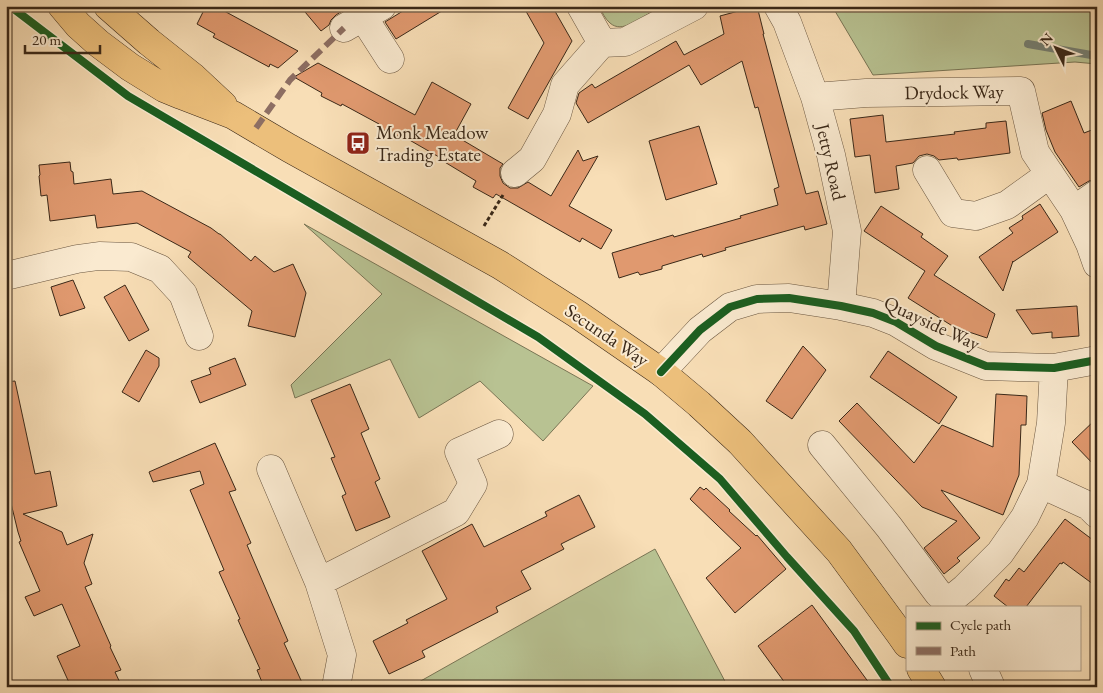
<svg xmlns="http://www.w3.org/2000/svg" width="1103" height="693" viewBox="0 0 1103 693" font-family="'EB Garamond',serif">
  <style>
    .green { fill: #b8c292; stroke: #797555 }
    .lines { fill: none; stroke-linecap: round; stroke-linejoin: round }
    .stream { stroke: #768074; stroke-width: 8 }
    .building { fill: #e0996f; stroke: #3a2818 }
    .minor-casing { stroke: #6a5640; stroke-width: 29 }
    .major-casing { stroke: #3a2818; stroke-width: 29 }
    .path { stroke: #3a2818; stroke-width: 3; stroke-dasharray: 4 2.5; stroke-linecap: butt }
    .minor { stroke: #faead0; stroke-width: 28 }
    .major { stroke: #ecbf7b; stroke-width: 28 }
    .quiet { stroke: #8d6e63; stroke-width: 6; stroke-dasharray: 12 6; stroke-linecap: butt }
    .cycleway-casing { stroke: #faead0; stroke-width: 11 }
    .cycleway { stroke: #1b5e20; stroke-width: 8 }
    .labels { text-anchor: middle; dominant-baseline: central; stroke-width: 4; stroke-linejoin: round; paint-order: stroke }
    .street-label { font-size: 19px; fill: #3a2818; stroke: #faead0 }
    .poi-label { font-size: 19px; fill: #3a2818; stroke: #faead0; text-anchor: start }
  </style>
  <rect width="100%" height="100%" fill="#f8deb6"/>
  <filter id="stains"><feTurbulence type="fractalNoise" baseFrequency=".004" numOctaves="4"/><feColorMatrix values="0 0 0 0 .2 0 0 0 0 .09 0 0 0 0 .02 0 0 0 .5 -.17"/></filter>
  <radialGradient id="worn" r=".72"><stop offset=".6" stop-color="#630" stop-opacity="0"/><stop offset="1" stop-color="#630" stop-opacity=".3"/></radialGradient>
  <path class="green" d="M599,6H649L652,12C640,18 622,34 610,23C605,19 602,12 599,6Z
    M832,6H1097V64L1075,62L873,75Z
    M304,224L593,386L543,441L480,381L419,418L390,359L295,398L291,385L382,294Z
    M655,549L728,687H410Z"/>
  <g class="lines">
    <path class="stream" d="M1028,44L1097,56"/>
  </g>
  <path class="building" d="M206,6H215L298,51L278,68L270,64L269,67L213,37L215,34L197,24Z
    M300,6H350L336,15L331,20L329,25L321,31Z
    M411,6H450L396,39L385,22Z
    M523,6H552L572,41L528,119L508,108L544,43Z
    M757,6L764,34H763L806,194L818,191L827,224L805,230L804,226L725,248L726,250L703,257L702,254L662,266V269L640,275L638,272L619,278L612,253L673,235L674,237L741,218L740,216L778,205L774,189L779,187L758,107L755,108L742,61L701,85L689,65L588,123L576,103L579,93L592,84L595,88L676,41L684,55L724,34L720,16Z
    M318,63L415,115L432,82L471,104L454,135L503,164L500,168V176L503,183L510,188H518L528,182L551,196L578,150L583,161L598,156L569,206L612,230L601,249L582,238L580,242L496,194L493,198L473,187L476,181L438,158L439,157L399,134L397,137L378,127L379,124L342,104L341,106L321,96L322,93L294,77Z
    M1071,101L1084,133L1097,128V179L1089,181L1079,187L1055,152L1046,130L1042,113Z
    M883,115L886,142L955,134L954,132L986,128V123L1006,121L1010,153L958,160L957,158L939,160L934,156L927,154L919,156L913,163L896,166L899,189L875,193L870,155L855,157L850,119Z
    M699,126L717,184L666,200L649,141Z
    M70,162L71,171L73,172L74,184L111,179L113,194L142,191L211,228L219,234H220L251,261L255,256L274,272L293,264L306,293L295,337L248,326L252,311L188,257L191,252L137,223L97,228L95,215L50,221L47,195L41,196L39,176L40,175L39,165Z
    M1040,204L1058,232L1013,262V261L1003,291L979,257L1013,233L1009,228L1023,219L1022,216Z
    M881,206L923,234L921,237L948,256L934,275L995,314L987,338L954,327L908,298L925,271L864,231Z
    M73,280L85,308L60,316L51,287Z
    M125,285L149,330L129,341L104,297Z
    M1077,306L1079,336L1052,338V332L1032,334L1016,310Z
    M803,346L826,370L792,419L766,401Z
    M146,350L159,358V366L139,402L122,392Z
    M888,351L957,397L939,424L870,377Z
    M235,358L246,385L200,403L191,381L211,374L209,368Z
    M15,381L35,474L50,471L57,506L23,514L62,532L67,545L93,534L84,563L92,584L85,587L111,646L110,647L121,670L115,672L122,687H71L57,656L80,646L62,604L34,616L25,597L40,591L19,542L21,541L18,532L9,495L6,496V382Z
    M350,384L369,429L361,433L380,479L375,482L390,517L356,531L342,496L346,494L331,458L335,457L311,400Z
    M996,394L1027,396L1026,425H1021L1019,475L1003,515L941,490L980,538L957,558L960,561L944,574L924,548L957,521L922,507L839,421L857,403L914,463L942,425L993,447Z
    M1097,418V468L1072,442Z
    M215,443L236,490L229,492L251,543L247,545L288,641L284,643L304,687H264L257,670L260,669L238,620L240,619L219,572L224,570L190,490L204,484L200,471L153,482L149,472Z
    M700,487L704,490L706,488L730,510L729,511L756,536L757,535L786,569L735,613L706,578L741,548L690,499Z
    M579,495L595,527L561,544L564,549L521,571L531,589L496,607L498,612L422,651L425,657L389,674L373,641L408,623L406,620L447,599L422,551L472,524L484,547L547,516L545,512Z
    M1065,519L1097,543V587L1063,562L1062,564L1060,563L1026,607H1008L994,596L1006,579L1009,581L1019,568L1024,572Z
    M812,605L872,687H788L758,646Z"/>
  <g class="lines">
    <g class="minor-casing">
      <path id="minor" d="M581,6L602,43
        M778,6L787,22L815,97L831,155L847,231L841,306
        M363,17L390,59
        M344,28L382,6
        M815,97L866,93L1021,91L1035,152L1074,210L1090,244L1097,264
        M927,170L953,213L976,216L1007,205L1050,174
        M515,173L532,159L557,114L565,85L602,43L625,42L694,6
        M1074,210L1097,194
        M6,276L77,259L99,256L131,257L160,269L183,294L199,336
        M661,372L700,330L730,307L757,299L789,298L841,306L873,313L896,322L936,346L986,366L1054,368L1097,360
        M822,445L889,527L938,593L948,602
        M271,469L319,582
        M1041,484L1089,506L1097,514
        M951,607L948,602L965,588L1000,553L1025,517L1041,484L1051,423L1054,368
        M983,669L991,687
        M336,687L342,655L319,582L456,512L473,484L459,452L499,434"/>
    </g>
    <g class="major-casing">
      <path id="major" d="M62,6L78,25L98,43L130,67L164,88L181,95L233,115L289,148L500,265L577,314L661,372L699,404L740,442L839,551L900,634L907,644
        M108,6L149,42L193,77L223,105
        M921,669L932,687"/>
    </g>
    <path class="path" d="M484,226L503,195"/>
    <use href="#minor" class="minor"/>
    <use href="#major" class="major"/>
    <path class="quiet" d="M256,128L290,80L344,28"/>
    <g class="cycleway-casing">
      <path id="cycleway" d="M10,6L128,96L538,337L645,414L720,479L787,557L854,631L891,687
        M661,372L700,330L730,307L757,299L789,298L841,306L873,313L896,322L936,346L986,366L1054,368L1097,360"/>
    </g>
    <use href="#cycleway" class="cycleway"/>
  </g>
  <defs>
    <g id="bus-square" transform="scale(1.25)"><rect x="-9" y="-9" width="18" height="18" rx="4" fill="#8f2418" stroke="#faead0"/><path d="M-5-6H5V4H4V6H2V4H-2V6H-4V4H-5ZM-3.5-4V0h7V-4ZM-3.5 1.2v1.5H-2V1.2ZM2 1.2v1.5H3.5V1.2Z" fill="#fff"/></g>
  </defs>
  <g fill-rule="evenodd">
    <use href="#bus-square" x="358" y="143"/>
  </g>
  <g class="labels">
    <g class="street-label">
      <text transform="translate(954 92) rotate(-1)">Drydock Way</text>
      <text transform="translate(831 162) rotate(77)">Jetty Road</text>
      <text transform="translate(932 323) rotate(25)">Quayside Way</text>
      <text transform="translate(607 335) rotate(34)">Secunda Way</text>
    </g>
    <g class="poi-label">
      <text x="376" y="132">Monk Meadow<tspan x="376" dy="22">Trading Estate</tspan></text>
    </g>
  </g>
  <rect width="1103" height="693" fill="none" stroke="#f8deb6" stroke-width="25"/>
  <rect x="8" y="8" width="1088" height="678" fill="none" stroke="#3a2818" stroke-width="2.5"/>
  <rect x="12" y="12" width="1078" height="668" fill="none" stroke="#3a2818"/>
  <rect x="906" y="606" width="175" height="65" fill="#faead0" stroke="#ad9c86"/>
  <rect x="916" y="622" width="25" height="8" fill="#1b5e20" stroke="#ad9c86"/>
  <text x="950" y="630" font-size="15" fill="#3a2818">Cycle path</text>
  <rect x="916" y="647" width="25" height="8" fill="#8d6e63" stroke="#ad9c86"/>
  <text x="950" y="656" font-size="15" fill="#3a2818">Path</text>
  <g transform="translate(1056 48) rotate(312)" stroke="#faead0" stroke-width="4" paint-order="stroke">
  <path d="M0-4L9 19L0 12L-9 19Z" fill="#3a2818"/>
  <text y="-8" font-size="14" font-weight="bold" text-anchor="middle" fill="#3a2818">N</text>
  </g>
  <path d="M25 45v8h75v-8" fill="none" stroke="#3a2818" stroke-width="2.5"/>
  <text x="32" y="45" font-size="15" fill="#3a2818" stroke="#faead0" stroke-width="4" paint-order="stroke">20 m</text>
  <rect width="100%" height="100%" filter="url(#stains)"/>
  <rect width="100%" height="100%" fill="url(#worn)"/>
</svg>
